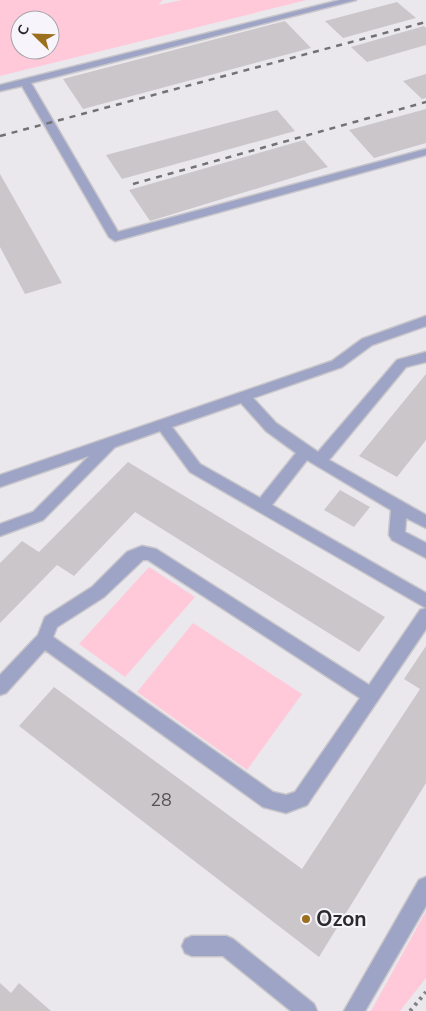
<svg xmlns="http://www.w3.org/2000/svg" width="426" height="1011" viewBox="0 0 426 1011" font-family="'Nunito Sans',sans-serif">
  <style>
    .green { fill: #ffc9da; fill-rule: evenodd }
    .building { fill: #cbc6ca }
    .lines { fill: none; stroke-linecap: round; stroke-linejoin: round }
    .minor-casing { stroke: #c8c6ca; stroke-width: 3 }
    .path { stroke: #828285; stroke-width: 4; stroke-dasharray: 3 4.5; stroke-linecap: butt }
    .minor { fill: #9da4c5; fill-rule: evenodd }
    .rail { stroke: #727174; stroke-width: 2.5; stroke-dasharray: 6 6; stroke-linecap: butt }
    .poi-dot { fill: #9c6f1f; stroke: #f7f5fb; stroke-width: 2 }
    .labels { text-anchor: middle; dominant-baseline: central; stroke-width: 4; stroke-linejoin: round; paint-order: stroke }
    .near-number-label { font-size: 18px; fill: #535254 }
    .near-poi-label { font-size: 21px; font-weight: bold; fill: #2b2b2d; stroke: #f7f5fb; text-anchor: start }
  </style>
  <rect width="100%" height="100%" fill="#eae8ed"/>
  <path class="green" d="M0,0H163L158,5L182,0H307L0,76ZM20,20H50V50H20Z
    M149,567L195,597L125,677L79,644Z
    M193,623L302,694L247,770L137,692Z
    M426,911V978L400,1011H371Z"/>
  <path class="building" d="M397,2L416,18L343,38L325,21Z
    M285,21L311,48L83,109L63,79Z
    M424,26L426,28V45L367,62L351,47Z
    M426,74V98L422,99L403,81Z
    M426,109V143L374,158L349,130Z
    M277,110L295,131L122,179L106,155Z
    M304,140L328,167L150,221L129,190Z
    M0,174L62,283L25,294L0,247Z
    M426,374V440L397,477L359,456Z
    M128,462L385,617L359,652L135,512L74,576L57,565L0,623V563L22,541L39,552Z
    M340,490L370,507L354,527L324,510Z
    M426,646V783L319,957L19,726L54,687L302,869L420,689L404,679Z
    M0,983L11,993L19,983L51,1011H0Z"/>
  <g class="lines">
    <g class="minor-casing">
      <path id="minor" d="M340,0H356L31,83L118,232L426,149V155L115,241L109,237L22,86L0,91V85Z
        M426,316V326L372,345L342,367L253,398L276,423L318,452L397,360L426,352V362L406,367L329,460L426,515V528L406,518L405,532L426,543V558L392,540L389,535L391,510L307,460L272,505L426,593V629L307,805L286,813L263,807L45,650L6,693L0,695V675L38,635L45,617L92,587L127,552L142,546L156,549L369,685L420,610L426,608L190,472L160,431L115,447L43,520L0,536V524L33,512L89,456L0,487V475L332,361L362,339ZM241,403L266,431L296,453L260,498L200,464L172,427ZM143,560H148L360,698L295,792L286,795L273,792L53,637L57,627L104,597Z
        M426,877V906L365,1011H344L419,880Z
        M192,936H226L233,939L314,1004L317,1011H291L223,956H192L185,953L182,946L185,939Z"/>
    </g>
    <path class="path" d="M410,1011L426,992"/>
    <use href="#minor" class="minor"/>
    <path class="rail" d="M0,136L426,22
      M133,184L426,102"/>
  </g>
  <circle class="poi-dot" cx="306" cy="919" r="5"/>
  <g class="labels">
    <g class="near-number-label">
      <text x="161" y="800">28</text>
    </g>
    <g class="near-poi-label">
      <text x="316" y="919">Ozon</text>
    </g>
  </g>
  <g transform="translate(35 35) rotate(293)"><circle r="24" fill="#f7f5fb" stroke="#a5a4a9"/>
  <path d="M0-4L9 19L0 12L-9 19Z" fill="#9c6f1f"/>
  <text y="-8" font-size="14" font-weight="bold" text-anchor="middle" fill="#2b2b2d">С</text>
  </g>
</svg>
